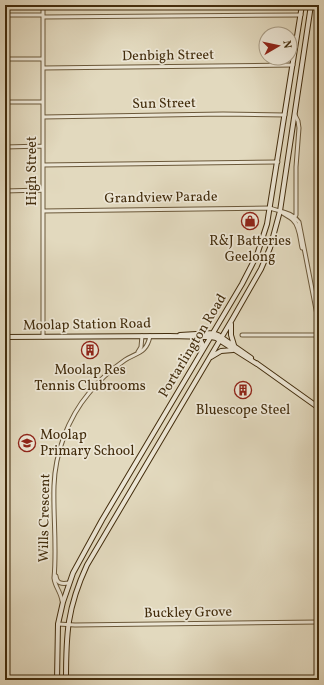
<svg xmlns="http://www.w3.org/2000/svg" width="324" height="685" viewBox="0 0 324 685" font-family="Vollkorn,serif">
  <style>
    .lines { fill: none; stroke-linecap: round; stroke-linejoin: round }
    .street-casing { stroke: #6b5839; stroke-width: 5 }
    .secondary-casing { stroke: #432d0d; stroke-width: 6 }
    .street { stroke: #ece6d5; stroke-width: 3 }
    .secondary { stroke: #ece6d5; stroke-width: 4 }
    .labels { text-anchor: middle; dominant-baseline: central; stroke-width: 3.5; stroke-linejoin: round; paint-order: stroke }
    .street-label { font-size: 14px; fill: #432d0d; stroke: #ece6d5 }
    .poi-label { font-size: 14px; fill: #432d0d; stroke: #ece6d5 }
  </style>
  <rect width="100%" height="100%" fill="#e2d9be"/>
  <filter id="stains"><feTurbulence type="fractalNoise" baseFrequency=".005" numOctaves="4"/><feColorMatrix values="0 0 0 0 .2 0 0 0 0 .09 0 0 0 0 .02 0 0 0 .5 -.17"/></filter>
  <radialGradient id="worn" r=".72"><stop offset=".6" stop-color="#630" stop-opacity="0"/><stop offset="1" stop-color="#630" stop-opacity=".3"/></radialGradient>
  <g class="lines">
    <g class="street-casing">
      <path id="street" d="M43,5V337
        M5,15H43
        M43,17L301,15
        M5,59H43
        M43,68L293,65
        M5,102H43
        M43,117L223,114L285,115
        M5,147L43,146
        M43,165L278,162
        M5,191L42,190
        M43,211L270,208C281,212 292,212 299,222L319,325
        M280,211C284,215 289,216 293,220C300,226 300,240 302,248
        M293,220L296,215V167L299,128L298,121L295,115
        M242,335H319
        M138,352L141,347L142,336
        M56,576C57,584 62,584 69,583
        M62,601C61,592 55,587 54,578C57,547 53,516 54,486C55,453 68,418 89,393C99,380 112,369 125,360C131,356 139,354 144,349C148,345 149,341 150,336
        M58,624L75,625L319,622"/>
    </g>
    <g class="secondary-casing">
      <path id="secondary" d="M231,324V335L234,345
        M180,335L213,333L218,335L251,358
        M5,337L169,336L211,337L216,338L257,364
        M196,337C202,339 203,345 202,351
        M211,357L221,351L233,350
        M256,363L319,408
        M57,680L58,624L63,602L73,573L102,520L242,284L257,255L267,224L302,5
        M66,680C66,634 67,608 87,565L233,318L261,269L270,248L280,211L311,5"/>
    </g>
    <use href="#street" class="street"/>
    <use href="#secondary" class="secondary"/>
  </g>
  <defs>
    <g id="shop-ring" transform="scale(0.9)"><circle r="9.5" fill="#ece6d5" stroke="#8f2418" stroke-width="1.5"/><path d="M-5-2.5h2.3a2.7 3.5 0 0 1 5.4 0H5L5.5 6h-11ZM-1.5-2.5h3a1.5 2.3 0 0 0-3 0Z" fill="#8f2418"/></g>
    <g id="building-ring" transform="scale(0.9)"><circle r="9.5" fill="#ece6d5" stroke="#8f2418" stroke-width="1.5"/><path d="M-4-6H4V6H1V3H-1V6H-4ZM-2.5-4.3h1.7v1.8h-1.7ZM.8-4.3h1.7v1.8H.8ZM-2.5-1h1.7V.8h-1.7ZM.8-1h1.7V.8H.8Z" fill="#8f2418"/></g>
    <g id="school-ring" transform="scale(0.9)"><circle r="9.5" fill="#ece6d5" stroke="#8f2418" stroke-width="1.5"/><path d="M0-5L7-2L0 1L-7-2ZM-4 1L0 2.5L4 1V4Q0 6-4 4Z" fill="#8f2418"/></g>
  </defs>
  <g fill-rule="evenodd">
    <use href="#shop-ring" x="250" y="221"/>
    <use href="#building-ring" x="90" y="350"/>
    <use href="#building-ring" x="243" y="390"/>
    <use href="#school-ring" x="27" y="443"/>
  </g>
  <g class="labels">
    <g class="street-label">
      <text transform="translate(168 56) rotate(-1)">Denbigh Street</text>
      <text transform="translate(164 104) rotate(-1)">Sun Street</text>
      <text transform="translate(32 171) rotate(-90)">High Street</text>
      <text transform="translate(161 198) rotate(-1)">Grandview Parade</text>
      <text transform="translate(87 325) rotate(-1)">Moolap Station Road</text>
      <text transform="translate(193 346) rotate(-59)">Portarlington Road</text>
      <text transform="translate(45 518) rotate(-89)">Wills Crescent</text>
      <text transform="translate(188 613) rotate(-1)">Buckley Grove</text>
    </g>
    <g class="poi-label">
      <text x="250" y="241">R&amp;J Batteries<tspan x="250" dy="16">Geelong</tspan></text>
      <text x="90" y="370">Moolap Res<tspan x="90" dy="16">Tennis Clubrooms</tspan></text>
      <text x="243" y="410">Bluescope Steel</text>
      <text x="40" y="435" text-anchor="start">Moolap<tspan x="40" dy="16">Primary School</tspan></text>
    </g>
  </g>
  <rect width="324" height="685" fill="none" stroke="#e2d9be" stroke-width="20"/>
  <rect x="6" y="6" width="312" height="673" fill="none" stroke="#432d0d" stroke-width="2"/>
  <rect x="10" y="10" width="304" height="665" fill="none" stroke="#432d0d"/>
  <g transform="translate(278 46) rotate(81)"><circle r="19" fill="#ece6d5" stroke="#a89c85"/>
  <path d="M0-3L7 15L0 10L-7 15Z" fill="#8f2418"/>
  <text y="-6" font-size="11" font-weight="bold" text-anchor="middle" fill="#432d0d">N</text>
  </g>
  <rect width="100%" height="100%" filter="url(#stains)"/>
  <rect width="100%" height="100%" fill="url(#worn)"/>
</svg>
